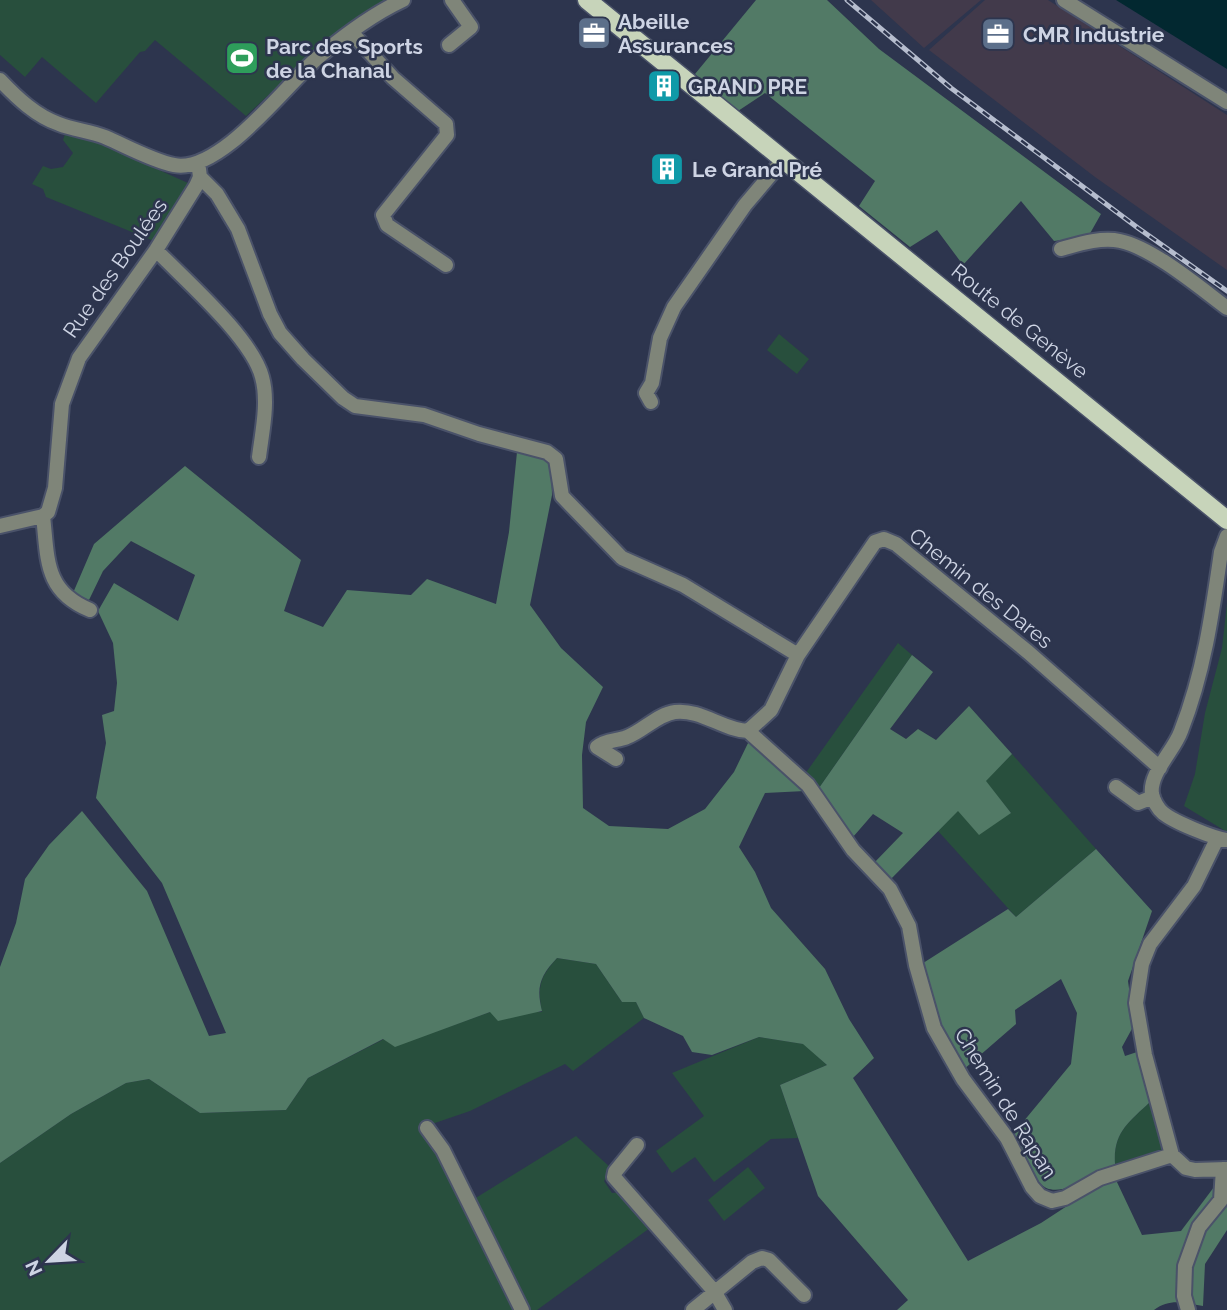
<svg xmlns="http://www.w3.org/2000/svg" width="1227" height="1310" viewBox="0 0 1227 1310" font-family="Raleway,sans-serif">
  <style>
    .industrial { fill: #423a4b }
    .green { fill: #284f3d }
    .forest { fill: #527a66 }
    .water { fill: #022830 }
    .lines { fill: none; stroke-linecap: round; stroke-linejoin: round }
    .minor-casing { stroke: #4a5269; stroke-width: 18 }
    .major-casing { stroke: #4a5269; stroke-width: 21 }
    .minor { stroke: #7f8579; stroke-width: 14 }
    .major { stroke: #c7d4ba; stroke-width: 18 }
    .rail-casing { stroke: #b6bdce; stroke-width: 5 }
    .rail { stroke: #2d354e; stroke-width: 2.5; stroke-dasharray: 8; stroke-linecap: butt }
    .labels { text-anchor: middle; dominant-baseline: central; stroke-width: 5; stroke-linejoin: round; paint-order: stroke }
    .poi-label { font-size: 21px; font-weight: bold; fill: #ced4e4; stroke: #2d354e; text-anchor: start }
    .street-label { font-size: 21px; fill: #ced4e4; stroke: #2d354e }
  </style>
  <rect width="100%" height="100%" fill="#2d354e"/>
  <path class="industrial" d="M871,0H981L924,48Z
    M985,0H1048L1227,115V270L1095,177L929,50Z"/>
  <path class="green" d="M0,0H392L314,52L246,116L155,40L145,51L140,52L96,103L42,57L25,77L0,55Z
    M65,134L101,144L188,183L190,187L154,241L46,197L43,189L32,184L43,166L51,169L63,167L73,153L63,140Z
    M779,334L809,359L797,374L767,350Z
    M1227,603V832L1184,806L1195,774L1205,713L1222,648Z
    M898,643L912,655L819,788L805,774Z
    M1012,754L1096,849L1016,917L938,831L958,810L1011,813L985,781Z
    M557,958L596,964L622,1002H636L644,1018L573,1071L565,1064L470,1111L429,1125L518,1310H0V1163L71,1114L126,1083L149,1079L200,1113L286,1110L308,1078L384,1039L395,1046L490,1012H542C537,986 540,977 557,958Z
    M759,1037L804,1044L827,1065L780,1085L798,1138L771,1139L714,1182L695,1157L672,1173L656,1151L704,1116L672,1073Z
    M1150,1102L1163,1149L1115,1164C1113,1132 1129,1122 1150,1102Z
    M576,1136L612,1169L604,1181L612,1193L624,1192L654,1225L537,1310H525L474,1199Z
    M748,1167L765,1188L724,1221L708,1200Z"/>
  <path class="forest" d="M756,0H827L879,49L1101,214L1088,237L1054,241L1021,201L963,265L937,230L910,247L859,206L875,181L765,93L738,111L695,74Z
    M517,452L551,458L552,495L530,605L561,648L603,687L586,722L582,755L583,808L609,826L668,829L705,809L734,772L749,741L788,773L805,791L765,793L739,847L755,872L771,908L825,969L849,1019L874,1058L853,1078L968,1261L1041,1223L1090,1191L1116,1180L1142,1235L1181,1231L1217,1183L1227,1182V1230L1205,1264L1203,1306C1184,1303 1170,1298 1154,1310H897L908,1300L818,1196L780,1085L827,1065L803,1044L759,1037L712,1055L692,1052L683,1036L644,1018L636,1002H622L596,964L557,958C540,976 536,987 542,1011L498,1021L490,1012L395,1047L383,1039L308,1078L286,1110L200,1113L149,1079L126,1083L71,1114L0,1163V967L16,923L25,879L49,845L82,811L147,891L209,1036L226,1033L162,883L96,798L106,743L102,715L114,711L117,683L113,643L98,611L114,583L178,621L195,575L131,541L103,571L89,600L73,593L94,544L185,466L301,560L284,611L323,627L347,590L411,595L427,579L496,604L509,532Z
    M912,655L933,672L890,729L906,739L918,729L936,740L969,706L1012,754L986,781L1011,813L979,835L958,811L888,882L872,865L903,833L873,814L853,837L819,788Z
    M1096,849L1152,911L1128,981L1134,1025L1122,1047L1125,1056L1137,1052L1150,1102C1129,1122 1113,1132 1115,1164C1097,1173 1056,1203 1040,1183C1029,1170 1022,1150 1013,1134L1071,1064L1077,1013L1061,979L1015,1010L1016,1024L963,1070L937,1024L920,965L1008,909L1016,917Z"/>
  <path class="water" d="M1116,0H1227V69Z"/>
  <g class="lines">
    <g class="minor-casing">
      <path id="minor" d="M1064,0L1227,102
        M351,32L393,78L446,124L447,135L383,215L387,225L446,265
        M449,45L471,27L452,0
        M0,80C17,98 36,116 59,124C74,130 90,131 105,137C126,146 153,161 174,165C219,174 283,89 315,60C342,37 371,15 403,0
        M200,177L217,194L238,229L270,314L280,333L303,359L343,398L355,406L424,415L479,434L547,452L556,459L562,496L622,558L683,585L798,655
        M1061,249C1079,244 1101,237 1120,241C1153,248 1199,287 1227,308
        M156,250C185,280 252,338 262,377C269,402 262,432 259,457
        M651,402L646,393L652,383L660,338L674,307L745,205L784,159
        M43,516C48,559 44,591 90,610
        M0,526L43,516L48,512L55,488L62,404L79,358L156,250L196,186L200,177L199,169
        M1227,536L1221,552C1212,615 1204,672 1181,731C1174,751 1149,773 1152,794C1153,800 1158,809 1163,813C1174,822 1213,838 1227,840
        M616,759L597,747C605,740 618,741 627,737C643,731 658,714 675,712C701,709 723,730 748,731
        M1160,768L1028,652L896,544L884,539L875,542L798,655L771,710L748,731L808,785L853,850L890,889L909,926L916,965L934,1028L963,1079L1007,1138L1032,1187L1040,1196L1052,1201L1065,1198L1100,1178L1172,1155
        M1116,787L1138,803L1153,797
        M1217,839L1194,886L1150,944L1142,964L1136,1003L1145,1055L1172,1155L1186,1168L1195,1170L1227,1169
        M427,1128L443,1150L522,1310
        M637,1145L615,1172L614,1177L714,1291L725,1310
        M693,1310L752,1262L762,1258L769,1260L804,1295
        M1188,1310L1184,1296L1185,1266L1199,1227L1221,1200L1223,1169"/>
    </g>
    <g class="major-casing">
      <path id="major" d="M587,0L1227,520"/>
    </g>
    <use href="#minor" class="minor"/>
    <use href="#major" class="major"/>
    <g class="rail-casing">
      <path id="rail" d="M847,0L951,88L1138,228L1227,291"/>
    </g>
    <use href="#rail" class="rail"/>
  </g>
  <defs>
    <g id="office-square" transform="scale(1.75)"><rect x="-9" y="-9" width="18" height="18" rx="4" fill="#5c6f8a" stroke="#2d354e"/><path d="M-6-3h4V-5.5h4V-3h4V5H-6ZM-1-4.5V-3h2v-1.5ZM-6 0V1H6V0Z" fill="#fff"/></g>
    <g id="stadium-square" transform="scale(1.75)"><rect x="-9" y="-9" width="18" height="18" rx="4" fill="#2e9e5b" stroke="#2d354e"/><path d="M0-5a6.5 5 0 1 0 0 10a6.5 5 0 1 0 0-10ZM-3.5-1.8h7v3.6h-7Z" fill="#fff"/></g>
    <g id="building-square" transform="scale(1.75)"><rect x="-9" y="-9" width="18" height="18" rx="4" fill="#0f9aa8" stroke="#2d354e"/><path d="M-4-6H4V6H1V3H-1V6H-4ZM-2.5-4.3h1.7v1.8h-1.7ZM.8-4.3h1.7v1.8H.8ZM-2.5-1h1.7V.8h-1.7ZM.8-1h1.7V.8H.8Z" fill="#fff"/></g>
  </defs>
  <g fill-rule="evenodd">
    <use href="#office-square" x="594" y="33"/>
    <use href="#office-square" x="998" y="34"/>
    <use href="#stadium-square" x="242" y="58"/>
    <use href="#building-square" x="664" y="86"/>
    <use href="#building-square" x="667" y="169"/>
  </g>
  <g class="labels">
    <g class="poi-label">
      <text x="618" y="21">Abeille<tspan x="618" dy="24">Assurances</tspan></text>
      <text x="1023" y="34">CMR Industrie</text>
      <text x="266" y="46">Parc des Sports<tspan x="266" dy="24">de la Chanal</tspan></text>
      <text x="688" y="86">GRAND PRE</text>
      <text x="692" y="169">Le Grand Pré</text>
    </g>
    <g class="street-label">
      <text transform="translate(115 268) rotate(-55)">Rue des Boulées</text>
      <text transform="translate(1020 321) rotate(39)">Route de Genève</text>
      <text transform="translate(981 588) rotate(39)">Chemin des Dares</text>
      <text transform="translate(1006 1103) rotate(58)">Chemin de Rapan</text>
    </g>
  </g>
  <g transform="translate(49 1261) rotate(245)" stroke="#2d354e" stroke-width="5" paint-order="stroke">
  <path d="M0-5L12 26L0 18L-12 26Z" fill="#ced4e4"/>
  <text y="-10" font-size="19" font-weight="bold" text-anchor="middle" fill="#ced4e4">N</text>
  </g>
</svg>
